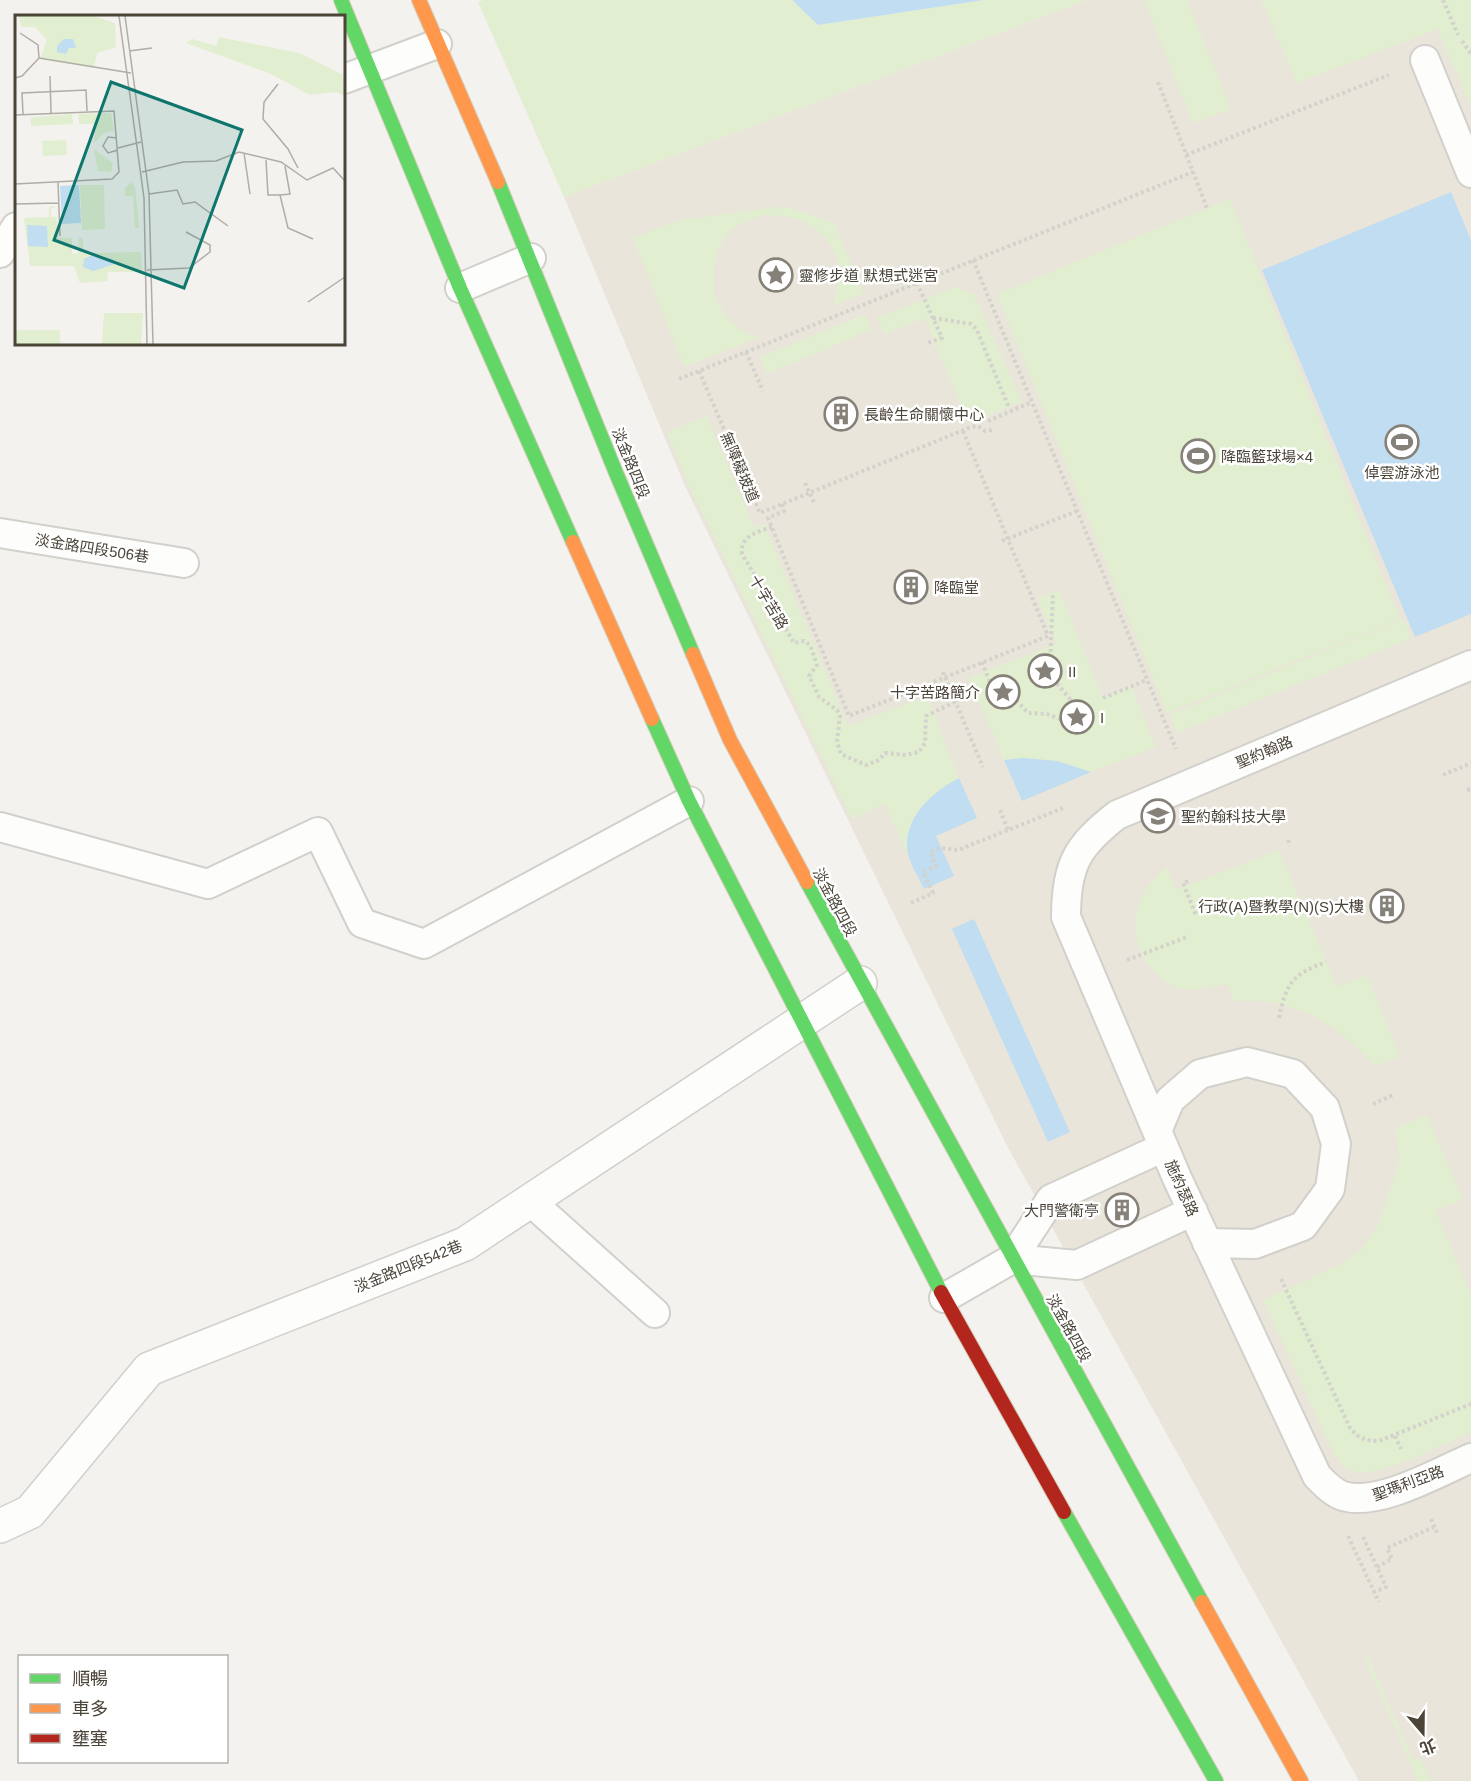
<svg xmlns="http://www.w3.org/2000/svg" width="1471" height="1781" viewBox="0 0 1471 1781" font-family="Arial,'Noto Sans TC',sans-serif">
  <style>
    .education { fill: #eae5da }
    .green { fill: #e1eecf }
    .water { fill: #c0ddf1 }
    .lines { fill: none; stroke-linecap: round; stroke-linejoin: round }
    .lane-casing { stroke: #d2d0cb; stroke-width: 32 }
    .street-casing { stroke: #d2d0cb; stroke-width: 36 }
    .fast-casing { stroke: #d6cebb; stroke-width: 16 }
    .slow-casing { stroke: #d6cebb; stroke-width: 16 }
    .jam-casing { stroke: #d6cebb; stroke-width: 16 }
    .path { stroke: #d3d2cc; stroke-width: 4; stroke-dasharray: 3 3; stroke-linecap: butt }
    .lane { stroke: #fdfdfc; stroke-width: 28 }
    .street { stroke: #fdfdfc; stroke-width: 33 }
    .fast { stroke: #63d668; stroke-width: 14 }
    .slow { stroke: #ff974d; stroke-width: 14 }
    .jam { stroke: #b3261e; stroke-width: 14 }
    .labels { text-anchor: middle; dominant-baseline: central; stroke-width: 5; stroke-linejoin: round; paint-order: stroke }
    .poi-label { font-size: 15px; fill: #4b4439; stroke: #fff; text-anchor: start }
    .street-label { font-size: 15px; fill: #4b4439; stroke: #fff }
    .inset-road { fill: none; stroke: #b0aca6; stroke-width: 1.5 }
    .view { fill: #0f766e; fill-opacity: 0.15; stroke: #0f766e; stroke-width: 3 }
    .inset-edge { fill: none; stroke: #4b4439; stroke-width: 3 }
  </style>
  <rect width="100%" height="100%" fill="#f4f2ee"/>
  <path class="education" d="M1087,0H1471V1781H1359L1007,1146L685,486L564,197Z"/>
  <path class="green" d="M483,0H792L818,25L984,0H1087L564,197L478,2Z
    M1144,0H1187L1231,109L1193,123Z
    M1261,0H1471V108L1438,29L1297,83Z
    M1230,199L1400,619L1167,713L997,294Z
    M775,207L792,208L834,223L864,293L831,306C874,214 728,178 715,264C713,275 712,289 717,300C725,317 740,335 760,337L684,367L633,238L680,220Z
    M955,287L974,294L1022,402L968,423L925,318L884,334L877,318Z
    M865,314L871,330L767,374L760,357Z
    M707,416L754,527L764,524L848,726L927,696L959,778C930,793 903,821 909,856L884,804L852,819L690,488L667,432Z
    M1059,590L1103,698L1131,686L1156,747L1091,772L1057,761L1023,758L1004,760L969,678L1056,644L1037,598Z
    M1403,619L1412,638L1177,733L1169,715Z
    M1279,850L1337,987L1367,975L1400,1056L1374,1066C1337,1022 1291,996 1232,1001L1229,985C1215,986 1197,991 1182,989C1173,988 1161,979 1155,972C1123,938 1132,894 1167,867L1176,890Z
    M1427,1115L1463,1199L1436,1211L1471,1295V1432C1446,1443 1377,1480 1353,1471C1343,1467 1338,1460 1333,1452L1263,1300L1344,1263L1364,1246L1379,1223L1400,1160L1395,1128Z
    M1367,1654L1413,1760L1420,1758L1431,1781H1418L1363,1655Z"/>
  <path class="water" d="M792,0H984L818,25Z
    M1451,192L1471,240V614L1415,637L1262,270Z
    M1023,758L1057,761L1091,772L1022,801L1004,760Z
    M959,778L977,818L936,836L954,876L924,889C918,876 907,860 907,846C906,815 934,791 959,778Z
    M974,919L1070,1132L1048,1142L952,929Z"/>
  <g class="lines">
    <g class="lane-casing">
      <path id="lane" d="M1425,60L1471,173
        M344,79L437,44
        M0,253L16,227
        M460,288L531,258
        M0,533L184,563
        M1471,665L1117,815C1077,846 1066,865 1066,917L1177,1178L1317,1476C1324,1483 1333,1493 1343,1496C1378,1507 1439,1472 1471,1458
        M0,827L208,884L318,832L362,923L424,944L689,801
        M1157,1131L1170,1100L1200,1074L1247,1062L1293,1074L1325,1108L1336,1144L1330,1189L1303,1226L1255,1244L1207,1243
        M530,1201L655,1313
        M1012,1259L1077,1265L1193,1211
        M944,1298L1012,1259L1051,1199L1164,1147"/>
    </g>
    <g class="street-casing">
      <path id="street" d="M0,1526L30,1512L149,1369L465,1244L860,983"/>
    </g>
    <g class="fast-casing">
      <path id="fast" d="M341,0L460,288L573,542
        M498,182L616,473L693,654
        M652,719L689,801L941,1292
        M807,882L1202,1602
        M1064,1512L1216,1781"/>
    </g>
    <g class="slow-casing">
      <path id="slow" d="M419,0L498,182
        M573,542L652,719
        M693,654L730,740L807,882
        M1202,1602L1301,1781"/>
    </g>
    <g class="jam-casing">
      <path id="jam" d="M941,1292L1064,1512"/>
    </g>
    <path class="path" d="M1443,0L1458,35
      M1462,41L1471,54
      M1158,82L1207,208
      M1186,155L1389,75
      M973,260L1176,749
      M917,283L942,338L928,343
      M933,318L971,324L977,330L1009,408
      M746,352L763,391
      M699,371L760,513L971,427L978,426L985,431L992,430
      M679,379L1193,172
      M988,421L1032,402
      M805,483L815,505
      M782,504L784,511L768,518L849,716L1048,636L963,431
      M772,527C758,532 740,535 742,554L768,597L773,614L784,626L794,643L804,641L810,645L817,665L809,676L819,697L837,710L840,716L837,742L841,754L866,765L879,760L885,753L906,755L919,752L925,743L926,716L955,702
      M1002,541L1077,511
      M982,662L996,698L1001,702L1017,701L1028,713L1047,714L1065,721L1069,713L1070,699L1054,680L1050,665L1053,592
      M943,672L983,767
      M1103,698L1147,680
      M1443,775L1471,763
      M1467,790L1471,789
      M1000,810L1008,830
      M1288,840L1290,846
      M1188,881L1183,883L1196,915
      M911,903L933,893L923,872L936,866L930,852L941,848L958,850L1063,808
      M1127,960L1187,937
      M1279,1018C1286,983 1293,974 1326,962
      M1373,1104L1393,1095
      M1281,1279L1350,1428C1359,1439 1366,1441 1379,1441L1471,1404
      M1395,1436L1401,1449
      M1431,1519L1438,1535
      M1348,1536L1379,1602
      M1363,1537L1386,1587L1374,1592
      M1377,1567L1392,1559L1387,1548L1434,1527"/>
    <use href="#lane" class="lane"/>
    <use href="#street" class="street"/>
    <use href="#fast" class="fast"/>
    <use href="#slow" class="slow"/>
    <use href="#jam" class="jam"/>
  </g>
  <defs>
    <g id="sight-ring" transform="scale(1.725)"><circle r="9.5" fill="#fff" stroke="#868178" stroke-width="1.5"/><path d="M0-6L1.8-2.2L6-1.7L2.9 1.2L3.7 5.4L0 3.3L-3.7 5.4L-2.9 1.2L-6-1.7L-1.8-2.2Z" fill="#868178"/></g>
    <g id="building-ring" transform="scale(1.725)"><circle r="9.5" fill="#fff" stroke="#868178" stroke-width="1.5"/><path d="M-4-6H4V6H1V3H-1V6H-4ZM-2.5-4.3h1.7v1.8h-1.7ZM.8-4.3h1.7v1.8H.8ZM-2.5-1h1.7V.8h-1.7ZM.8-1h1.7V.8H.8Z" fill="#868178"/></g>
    <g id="stadium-ring" transform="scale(1.725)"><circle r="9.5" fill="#fff" stroke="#868178" stroke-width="1.5"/><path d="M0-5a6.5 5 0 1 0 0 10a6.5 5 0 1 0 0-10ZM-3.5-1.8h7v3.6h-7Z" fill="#868178"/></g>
    <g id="university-ring" transform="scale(1.725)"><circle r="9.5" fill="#fff" stroke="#868178" stroke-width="1.5"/><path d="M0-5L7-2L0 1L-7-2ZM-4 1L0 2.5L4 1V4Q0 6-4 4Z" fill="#868178"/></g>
  </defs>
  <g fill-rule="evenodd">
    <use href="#sight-ring" x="776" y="275"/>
    <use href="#building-ring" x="841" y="414"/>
    <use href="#stadium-ring" x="1402" y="442"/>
    <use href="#stadium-ring" x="1198" y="456"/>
    <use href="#building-ring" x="911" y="587"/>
    <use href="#sight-ring" x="1045" y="671"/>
    <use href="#sight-ring" x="1003" y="692"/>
    <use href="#sight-ring" x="1077" y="717"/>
    <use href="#university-ring" x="1158" y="816"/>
    <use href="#building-ring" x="1387" y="906"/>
    <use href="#building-ring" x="1122" y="1210"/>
  </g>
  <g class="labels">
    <g class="poi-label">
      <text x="799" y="275">靈修步道 默想式迷宮</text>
      <text x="864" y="414">長齡生命關懷中心</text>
      <text x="1221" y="456">降臨籃球場×4</text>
      <text x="1402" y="472" text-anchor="middle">倬雲游泳池</text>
      <text x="934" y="587">降臨堂</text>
      <text x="1068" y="671">II</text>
      <text x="980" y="692" text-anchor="end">十字苦路簡介</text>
      <text x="1100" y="717">I</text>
      <text x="1181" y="816">聖約翰科技大學</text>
      <text x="1364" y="906" text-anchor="end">行政(A)暨教學(N)(S)大樓</text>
      <text x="1099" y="1210" text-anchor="end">大門警衛亭</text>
    </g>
    <g class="street-label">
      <text transform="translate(631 463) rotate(68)">淡金路四段</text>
      <text transform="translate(740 467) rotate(67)">無障礙坡道</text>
      <text transform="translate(92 548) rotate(9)">淡金路四段506巷</text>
      <text transform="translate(769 602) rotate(59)">十字苦路</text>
      <text transform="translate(1264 752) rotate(-23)">聖約翰路</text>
      <text transform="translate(835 902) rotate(62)">淡金路四段</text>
      <text transform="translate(1182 1188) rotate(66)">施約瑟路</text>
      <text transform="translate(408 1266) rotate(-22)">淡金路四段542巷</text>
      <text transform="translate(1069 1328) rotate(61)">淡金路四段</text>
      <text transform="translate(1408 1483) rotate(-20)">聖瑪利亞路</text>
    </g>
  </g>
  <g transform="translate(15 15)">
    <rect width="330" height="330" fill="#f4f2ee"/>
    <path d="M4,1H79L100,8L101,32L82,38L79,53L25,44L32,25L20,12H6ZM204,22L284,38L330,61V81L321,77L295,80L256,59L171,28L177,24L201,31ZM96,98L99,116L89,118L79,128L81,109H64L63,99ZM57,99L58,109L16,111V103H11ZM51,125L52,140L28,141L27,126ZM79,134L98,148L96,157L83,156ZM116,167L120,172L124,213H120L118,181H110V173ZM65,170H89L90,214L67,215ZM41,191L36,194V202H42L43,223H57V239L63,238L64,223H68V238L126,237L127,257H93L92,266L65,268L59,251H15L9,203L34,202V192ZM89,298H128L126,329H87ZM0,315H45V329H0Z" fill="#e1eecf"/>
    <path d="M49,24H58L61,33H54L51,39L42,37V31ZM64,170L66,208L47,209L45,171ZM12,210L32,211L33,232L13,231ZM78,240L98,244L100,249L78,256L68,252L69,244Z" fill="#c0ddf1"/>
    <path class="inset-road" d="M104,1L129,183L132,329M110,1L134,179L138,329M5,18L23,30L24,43M114,36L137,33M35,61L36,98M0,63L7,61L24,43L116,58M263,69L249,87L248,104L273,134L283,153M8,99L7,78L71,75L72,96M0,100L99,96L104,157L97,164L0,169M102,123L93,122L88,131L93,138L103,135M103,133L126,127M229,138L235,179M251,145L253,180H265L273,213L298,224M127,157L168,147L201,146L224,137L266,147L292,165L318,153L330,166M43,167L45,221M134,179L162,175L168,189L180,187L213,211M265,180L275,179L270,151M0,189L44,188M132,255L174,253L195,237V230L171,217M293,287L330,262"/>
    <path class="view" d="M96,67L227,115L169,273L39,225Z"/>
    <rect width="330" height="330" class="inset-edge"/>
  </g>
  <rect x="18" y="1655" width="210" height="108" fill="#ffffff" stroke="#b7b4b0" stroke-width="1.5"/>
  <rect x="30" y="1674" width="30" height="9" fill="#63d668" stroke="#b7b4b0" stroke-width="1.5"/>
  <text x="72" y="1685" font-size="18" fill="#4b4439">順暢</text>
  <rect x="30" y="1704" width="30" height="9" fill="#ff974d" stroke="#b7b4b0" stroke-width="1.5"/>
  <text x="72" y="1715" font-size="18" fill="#4b4439">車多</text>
  <rect x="30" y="1734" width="30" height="9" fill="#b3261e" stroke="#b7b4b0" stroke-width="1.5"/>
  <text x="72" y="1745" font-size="18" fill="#4b4439">壅塞</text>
  <g transform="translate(1423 1733) rotate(160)" stroke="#ffffff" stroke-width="4.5" paint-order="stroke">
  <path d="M0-4.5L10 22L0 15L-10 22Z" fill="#4b4439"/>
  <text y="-9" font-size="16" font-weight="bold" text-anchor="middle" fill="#4b4439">北</text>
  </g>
</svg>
